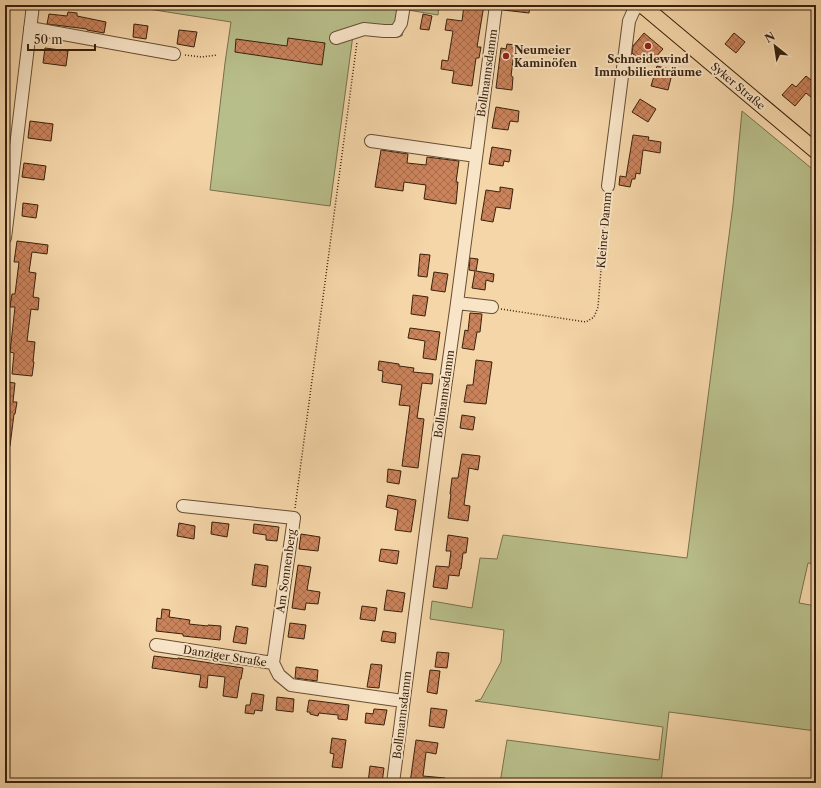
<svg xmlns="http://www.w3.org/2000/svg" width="821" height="788" viewBox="0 0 821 788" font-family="'Libre Caslon Text',serif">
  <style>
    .green { fill: #b8be8a; stroke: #78704b }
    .building { fill: url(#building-cross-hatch); stroke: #38210c }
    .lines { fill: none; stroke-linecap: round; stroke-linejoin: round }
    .minor-casing { stroke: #674e33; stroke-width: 14 }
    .major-casing { stroke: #38210c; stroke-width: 17 }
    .path { stroke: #38210c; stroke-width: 1.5; stroke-dasharray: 1 2; stroke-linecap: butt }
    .minor { stroke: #f8e4c7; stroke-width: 12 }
    .major { stroke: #f5d6a9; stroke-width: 15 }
    .poi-dot { fill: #8f2418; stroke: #f8e4c7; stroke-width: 1.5 }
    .labels { text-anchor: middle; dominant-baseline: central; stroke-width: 4; stroke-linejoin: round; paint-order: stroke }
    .poi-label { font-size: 11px; font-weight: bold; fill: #38210c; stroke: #f8e4c7; text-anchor: start }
    .street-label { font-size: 11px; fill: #38210c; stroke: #f8e4c7 }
  </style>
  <defs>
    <pattern id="building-cross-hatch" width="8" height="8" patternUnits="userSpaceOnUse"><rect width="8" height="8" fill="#cb835c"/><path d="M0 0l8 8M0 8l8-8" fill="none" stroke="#a66b4a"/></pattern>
  </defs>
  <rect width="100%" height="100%" fill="#f5d6a9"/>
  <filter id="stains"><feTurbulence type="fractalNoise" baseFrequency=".005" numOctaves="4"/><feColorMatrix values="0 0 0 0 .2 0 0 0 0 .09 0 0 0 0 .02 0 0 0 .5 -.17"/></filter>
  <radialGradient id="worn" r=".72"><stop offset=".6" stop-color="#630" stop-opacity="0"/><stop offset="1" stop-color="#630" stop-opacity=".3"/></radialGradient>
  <path class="green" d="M123,5H439L438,15L408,10L402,36L353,35L330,206L210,190L225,63L231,22Z
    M742,111L816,172V564L808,563L799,603L816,606V731L669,712L661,783H500L507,740L659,760L663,727L475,701L481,699L501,662L504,630L430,619L432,601L472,608L480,558L497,559L503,535L687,558L733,205Z"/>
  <path class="building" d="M464,5H484L477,47H481L479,58H476L472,86L452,83L454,71L441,69L442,60L448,61L453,31L445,30L447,19L462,21Z
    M503,5H530L529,13L503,10Z
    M68,12L77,13V16L106,22L104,33L87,30V29L47,24L49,14L67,16Z
    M423,14L432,16L429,30L420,29Z
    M134,24L148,26L146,39L133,37Z
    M179,30L197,32L194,47L177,44Z
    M644,33L663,49L653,60L644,52L638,58L632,53L633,46Z
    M734,33L745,42L736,53L725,44Z
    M288,38L325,43L322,65L235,52L236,39L287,46Z
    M507,44L515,45L511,76L513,77L512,90L496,88L501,48L506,49Z
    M45,48L68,51L66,66L43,63Z
    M657,66L673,70L668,90L651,86Z
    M806,76L816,84V101L806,93L795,106L782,95L792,84L796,87Z
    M640,99L656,109L648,122L632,112Z
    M496,107L519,111L518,122L510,121L508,130L492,128Z
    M30,121L53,124L51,141L28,138Z
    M633,135L649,137L648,140L661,142L660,153L643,150L640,174L636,173L635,179H632L630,187L619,185L620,176L626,177Z
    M492,147L511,150L509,162L504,161L503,166L489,164Z
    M381,150L408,154L407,163L426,165L427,157L459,161L456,182H458L456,204L424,199L426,185L404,182L403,191L375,187Z
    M24,163L46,166L44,180L22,177Z
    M500,187L513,189L510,209L496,207L493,222L481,220L486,190L500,192Z
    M23,203L38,205L36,218L22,216Z
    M17,241L48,245L47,254L32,252L29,272L36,273L33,297L39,298L38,310L31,309L27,341L35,342L33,362H34L32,376L12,374L14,353L10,352L15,307H10L12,294H15L19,262H14Z
    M420,254L430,255L427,277L418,276Z
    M470,258L478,259L476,271L494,274L493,282L486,280L485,290L472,288L475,271L469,270Z
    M434,272L448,274L445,292L431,290Z
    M413,295L428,297L425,316L411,314Z
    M470,313L482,314L480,332H477L474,350L462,348L465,330L468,331Z
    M410,328L440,332L436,360L423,358L425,341L408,338Z
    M476,360L492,362L486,404L464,402L467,385H473Z
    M379,361L399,364V366L414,368L413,372L433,374L432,384L422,383L417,418L424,419L418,468L402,466L410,406L399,405L402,385L382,382L383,371L378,370Z
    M5,382L15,383L13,402H17L15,414H14L10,446H5Z
    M462,415L475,417L473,430L460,428Z
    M462,454L480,456L478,470L469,468L464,505L470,506L468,521L448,518L451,494H450L452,478H458Z
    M388,469L401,471L399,484L387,482Z
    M388,495L416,500L411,532L395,530L398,510L386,507Z
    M212,522L229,524L227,537L211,534Z
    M179,523L195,526L194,539L177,536Z
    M254,524L279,527L277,541L266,540V535L253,533Z
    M301,534L320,537L318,551L299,549Z
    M448,535L468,538L466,553H463L461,569H460L459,576L449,575L447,589L433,587L436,566L449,567L451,551H446Z
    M381,549L399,551L397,564L379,561Z
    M255,564L268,566L266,587L252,585Z
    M298,565L311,567L307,590L320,592L318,604L306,603L305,610L292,608Z
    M387,590L405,593L402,612L384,610Z
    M362,606L377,608L375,621L360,619Z
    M162,609L170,610L169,617L190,620L189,624L208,626V625L221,626L220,640L183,636V634L156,631L157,618L161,619Z
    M290,623L306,625L304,639L288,637Z
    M236,626L248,628L246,644L233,642Z
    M383,631L396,633L395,643L381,641Z
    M437,652L449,653L447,668L435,667Z
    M154,656L178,659V658L243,668L241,679H240L237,698L223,696L225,677L208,675L207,688L199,687L201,675L152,668Z
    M371,664L382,665L379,688L367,687Z
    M296,667L318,670L317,681L295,678Z
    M430,670L440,671L437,694L427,692Z
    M252,693L264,695L262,711L255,710L254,714L245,713L246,705H250Z
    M277,697L294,699L293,712L276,710Z
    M309,700L349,705L347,720L338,719V715L319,713L318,716L310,714V712H307Z
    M431,708L447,710L444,728L429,726Z
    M374,709L387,710L384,725L365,723L366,713L373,714Z
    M332,738L346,740L342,768L332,767L334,754L330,753Z
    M416,740L438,743L436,754L426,752L423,776L445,778V783H410Z
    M370,766L384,768L382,783H368Z"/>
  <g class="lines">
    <g class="minor-casing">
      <path id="minor" d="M30,28L174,54
        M336,38L364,29L384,31H396L401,23L404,5
        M371,141L476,156
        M608,186L629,21L633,12L638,5
        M5,238L33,5
        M457,303L492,307
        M183,506L294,518L273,663
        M156,645L273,663L279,675L291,685L403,701
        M393,783L440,423L457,303L496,5"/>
    </g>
    <g class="major-casing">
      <path id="major" d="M642,5L816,151"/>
    </g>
    <path class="path" d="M185,55L201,57L217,55
      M501,309L586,322L594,317L598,307L607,195
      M295,508L357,42"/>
    <use href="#minor" class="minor"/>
    <use href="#major" class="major"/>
  </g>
  <g class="poi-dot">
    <circle cx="648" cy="46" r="4"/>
    <circle cx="506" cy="56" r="4"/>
  </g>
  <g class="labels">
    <g class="poi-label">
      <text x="514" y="50">Neumeier<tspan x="514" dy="13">Kaminöfen</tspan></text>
      <text x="648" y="59" text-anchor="middle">Schneidewind<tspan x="648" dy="13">Immobilienträume</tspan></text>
    </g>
    <g class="street-label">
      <text transform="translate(487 73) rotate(-82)">Bollmannsdamm</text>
      <text transform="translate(738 86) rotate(40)">Syker Straße</text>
      <text transform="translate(604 230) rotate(-85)">Kleiner Damm</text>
      <text transform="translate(444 394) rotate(-82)">Bollmannsdamm</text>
      <text transform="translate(286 571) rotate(-82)">Am Sonnenberg</text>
      <text transform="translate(225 656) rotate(9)">Danziger Straße</text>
      <text transform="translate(402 715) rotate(-83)">Bollmannsdamm</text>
    </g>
  </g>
  <rect width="821" height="788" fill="none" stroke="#f5d6a9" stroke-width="20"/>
  <rect x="6" y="6" width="809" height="776" fill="none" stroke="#38210c" stroke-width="2"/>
  <rect x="10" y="10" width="801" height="768" fill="none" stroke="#38210c"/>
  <g transform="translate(775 46) rotate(330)" stroke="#f8e4c7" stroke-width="3" paint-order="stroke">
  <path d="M0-3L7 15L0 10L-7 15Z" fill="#38210c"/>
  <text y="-6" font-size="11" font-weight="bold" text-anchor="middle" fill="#38210c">N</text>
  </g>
  <path d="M28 44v6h67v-6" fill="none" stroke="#38210c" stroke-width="2"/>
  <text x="34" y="44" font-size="12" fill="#38210c" stroke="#f8e4c7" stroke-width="3" paint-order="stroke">50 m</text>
  <rect width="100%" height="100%" filter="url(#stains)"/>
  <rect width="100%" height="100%" fill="url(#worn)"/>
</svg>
